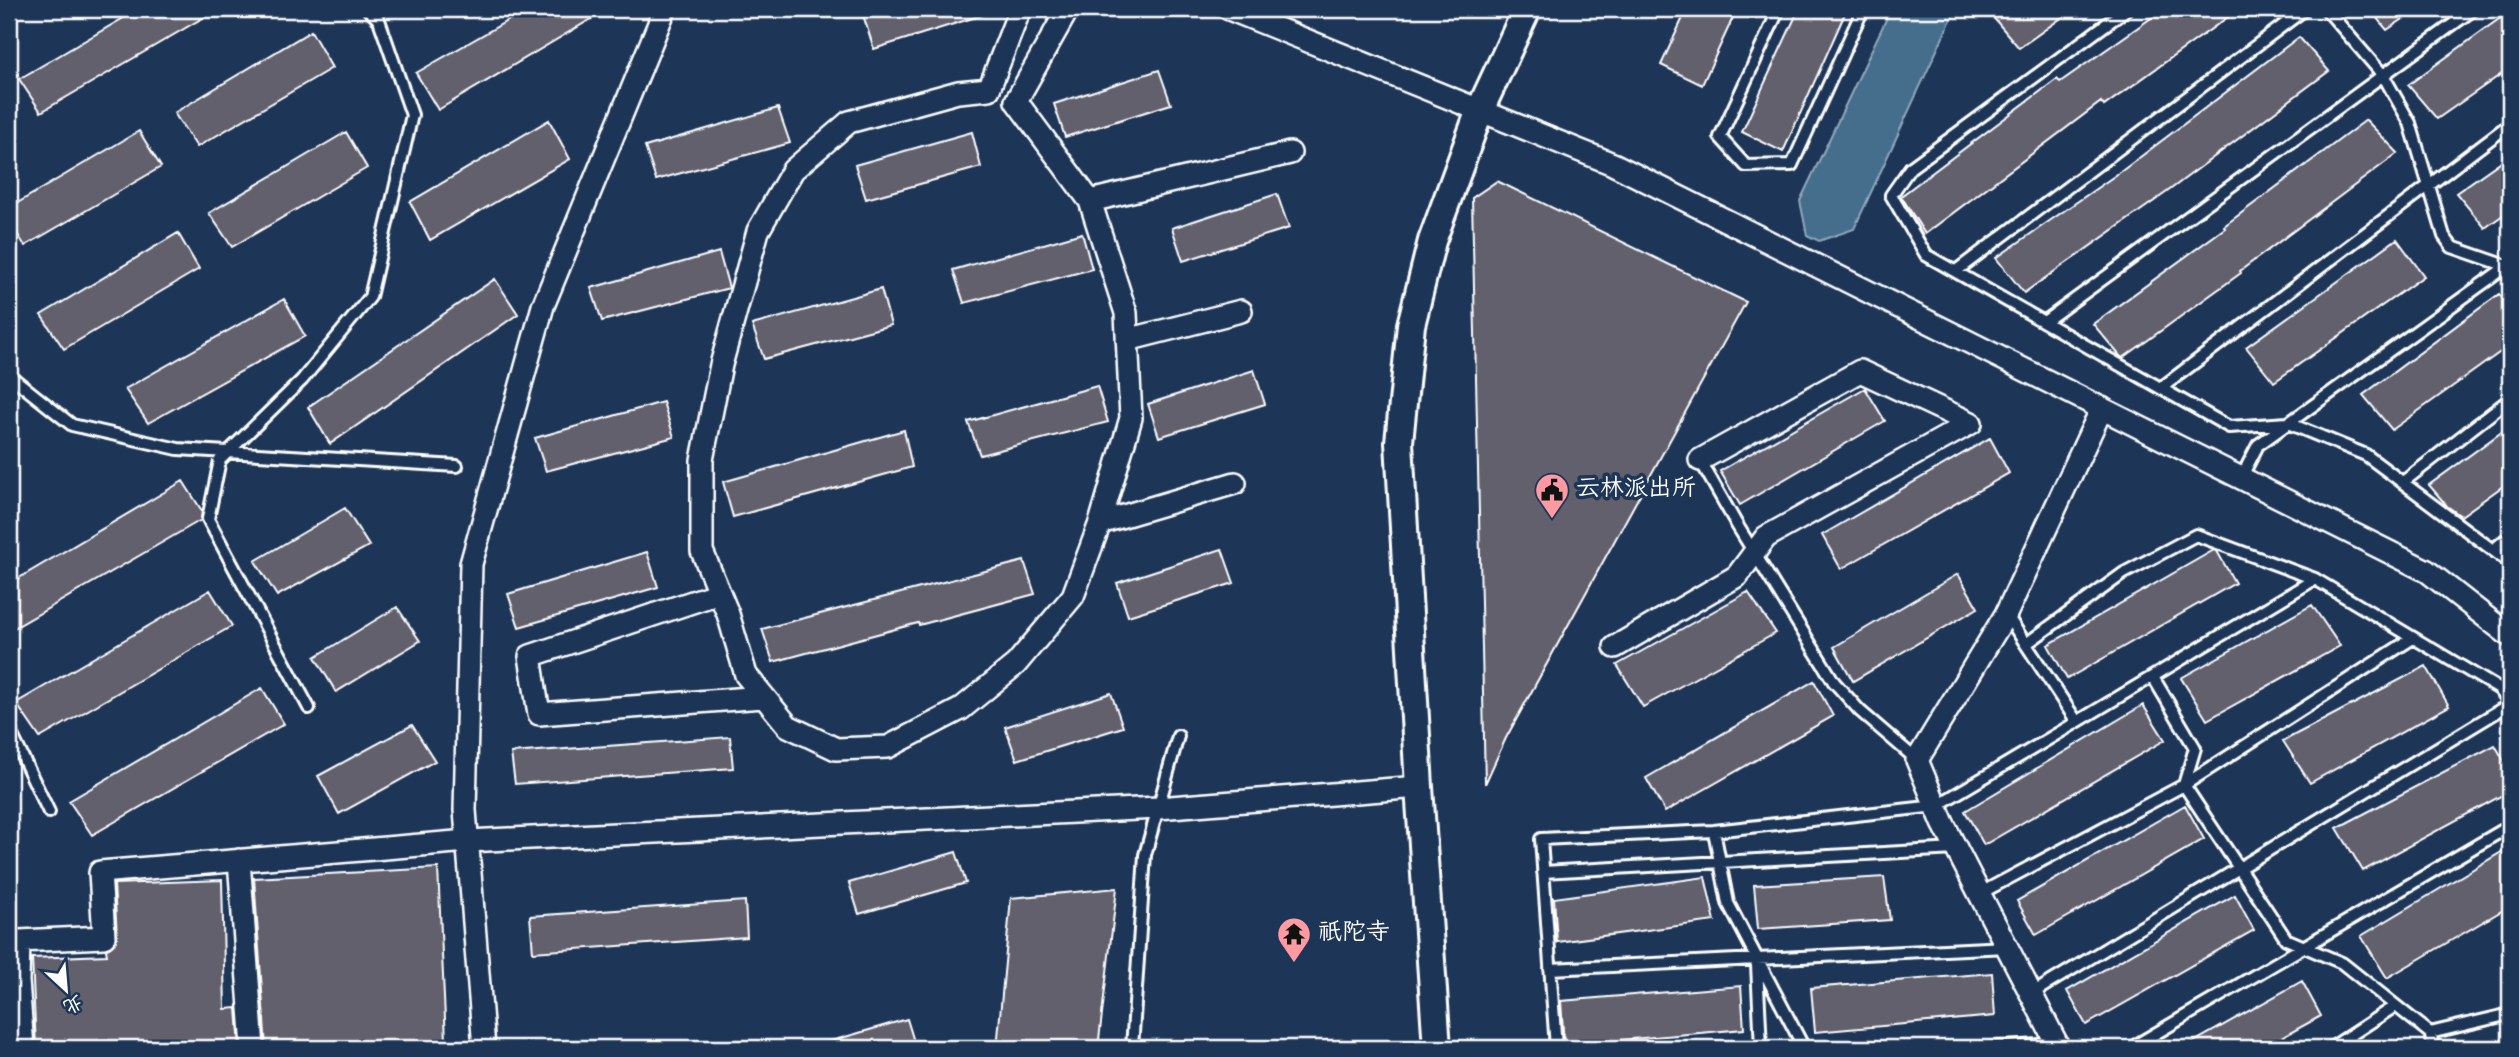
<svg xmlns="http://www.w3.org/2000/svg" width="2519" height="1057" viewBox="0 0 2519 1057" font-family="Dekko,'LXGW WenKai TC',sans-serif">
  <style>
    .water { fill: #456e8d; stroke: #8fa8bb; stroke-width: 2 }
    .building { fill: #64616e; stroke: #fff; stroke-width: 2 }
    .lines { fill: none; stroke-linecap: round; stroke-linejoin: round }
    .service-casing { stroke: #fff; stroke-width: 16 }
    .minor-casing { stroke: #fff; stroke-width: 26 }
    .tertiary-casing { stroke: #fff; stroke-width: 32 }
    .service { stroke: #1d3557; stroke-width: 10 }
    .minor { stroke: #1d3557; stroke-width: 21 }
    .tertiary { stroke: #1d3557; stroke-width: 26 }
    .labels { text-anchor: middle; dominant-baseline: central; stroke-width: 7; stroke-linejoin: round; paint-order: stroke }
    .poi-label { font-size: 24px; fill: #fff; stroke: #1d3557; text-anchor: start }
  </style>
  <rect width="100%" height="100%" fill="#1d3557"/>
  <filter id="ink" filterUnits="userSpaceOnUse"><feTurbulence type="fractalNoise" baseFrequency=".0143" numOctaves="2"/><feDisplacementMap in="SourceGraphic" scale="14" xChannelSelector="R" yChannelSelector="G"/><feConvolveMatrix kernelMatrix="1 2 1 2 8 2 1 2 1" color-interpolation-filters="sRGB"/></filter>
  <g filter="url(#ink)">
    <path class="water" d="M1891,9H1956L1854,229L1819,241L1807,235L1800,201Z"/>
    <path class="building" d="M139,9H218L41,112L19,79Z
      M528,9H608L438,110L416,73Z
      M884,9H989V13L874,49L863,15Z
      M1687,9H1737L1702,85L1661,65Z
      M1799,9H1847L1783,152L1742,132Z
      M1986,9H2074L2019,48Z
      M2164,9H2239L2104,106L2101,102L1925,234L1901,196L2057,79L2060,82Z
      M2369,9H2418L2387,30Z
      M2510,11V68L2437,119L2408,85Z
      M311,31L332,68L197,147L174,113Z
      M2299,37L2329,71L2167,192L2024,293L1996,258L2123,170Z
      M1159,70L1171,104L1065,137L1054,104Z
      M778,108L790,143L656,180L645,147Z
      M549,120L570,159L430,240L410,202Z
      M2366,120L2398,153L2240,271L2241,273L2123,358L2120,356L2093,324L2225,228L2224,226Z
      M139,131L161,167L25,246L9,221V208Z
      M346,132L367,168L232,247L209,213Z
      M972,132L981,167L866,199L855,165Z
      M2510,155V210L2485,228L2456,193Z
      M1497,181L1746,302L1506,738L1485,784L1472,198Z
      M1277,194L1289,228L1183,261L1172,228Z
      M178,233L199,269L64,349L41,315Z
      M1082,233L1092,269L964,303L953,270Z
      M2397,239L2424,276L2274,382L2246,347Z
      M719,252L729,288L602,321L591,288Z
      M495,279L518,314L330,444L308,407Z
      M881,289L891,325L764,359L752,325Z
      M2499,294L2510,308V345L2392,430L2363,395Z
      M284,299L305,336L148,423L125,389Z
      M1254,370L1265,404L1159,437L1148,404Z
      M1097,386L1108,422L980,455L968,422Z
      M1865,388L1885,421L1740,505L1720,471Z
      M663,402L674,437L546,471L535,438Z
      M2510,426V481L2461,516L2447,506L2429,485Z
      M904,430L912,467L733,517L723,482Z
      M1990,438L2009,473L1841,569L1822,535Z
      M183,481L202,511L201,520L9,631V584Z
      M345,508L369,546L277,596L255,561Z
      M1222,549L1234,583L1128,616L1117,583Z
      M2214,550L2217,551L2235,583L2067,679L2048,645Z
      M647,552L658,587L519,627L508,594Z
      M1024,561L1035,594L919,625L918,623L773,662L762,629Z
      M1958,574L1978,608L1853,681L1834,647Z
      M210,590L232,626L40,738L16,703Z
      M1748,592L1776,633L1643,707L1617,665Z
      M2312,605L2340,646L2207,720L2181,678Z
      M397,607L420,641L336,692L315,657Z
      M2426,666L2449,706L2310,783L2283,741Z
      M1814,681L1833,716L1665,812L1646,778Z
      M262,688L284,724L92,835L69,801Z
      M1111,693L1123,727L1017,760L1005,727Z
      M2143,705L2165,740L1984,845L1965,811Z
      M412,725L435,761L339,814L318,776Z
      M730,737L733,768L515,784L511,753Z
      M2495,745L2510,771V791L2363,871L2337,828Z
      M2185,805L2204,839L2036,935L2017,901Z
      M2510,847V906L2387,978L2361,936Z
      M956,852L966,883L859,914L849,883Z
      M438,868L446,1040L266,1048L254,878Z
      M1705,877L1715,921L1557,942L1554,898Z
      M1884,877L1890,920L1758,929L1754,885Z
      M222,880L225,1009L237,1008L240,1048H36L32,958L107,955L106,950L115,943L117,937L114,884Z
      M1117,888L1098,1048H997L1011,898Z
      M2235,895L2254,930L2086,1025L2067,991Z
      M745,901L747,937L533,952L530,916Z
      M1992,973L1995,1016L1815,1032L1811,988Z
      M2302,981L2321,1016L2263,1048H2183Z
      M1741,986L1744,1029L1564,1045L1561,1001Z
      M907,1019L916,1048H822L821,1044Z"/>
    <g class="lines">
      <g class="service-casing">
        <path id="service" d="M1779,9L1720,137L1746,166L1792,165L1863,9
          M2127,9L1910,168L1891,195L1926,255L2229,427L2288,423L2366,455L2510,563
          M2326,9L2383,75L2410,123L2444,236L2452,247L2510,267
          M1956,271L2305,9
          M2044,322L2474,9
          M9,375L72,425L178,449L457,466
          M2161,388L2510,124
          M1700,460L1737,525L1834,682L1860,711L1917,760
          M2241,478L2258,445L2510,264
          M2403,482L2510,399
          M2493,550L2510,536
          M2006,614L2077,722L2315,579
          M2026,644L2124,573L2196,535L2315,579L2499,689L2510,702
          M2153,677L2195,748L2184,785L2286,939L2342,963L2430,1033L2510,1014
          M309,708L208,519L220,460L302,380L370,297L412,115L379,20L368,9
          M9,729L49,812
          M1714,831L1728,903L1804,1048
          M1543,872L1956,849
          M1979,894L2184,785L2413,638
          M1757,965L1761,1048
          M1550,969L2007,947
          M2031,994L2510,704
          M2430,1033L2434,1048
          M1132,1048L1145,855L1178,736
          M1556,1048L1541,839L1714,831L1936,806L2077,722
          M1992,1048L2056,1044
          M2131,1048L2510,826
          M2331,1048L2395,1006"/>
      </g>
      <g class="minor-casing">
        <path id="minor" d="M1020,9L989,89L958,92L849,122L793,170L758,231L721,365L702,460V551L728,614L746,675L788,726L836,749L888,747L961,709L1016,664L1073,596L1100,523L1131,418L1126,313L1090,201L1290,153
          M1068,9L1016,101L1090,201
          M1229,9L1613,164L2427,571L2510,636
          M1127,340L1241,311
          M1700,460L1860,371L1971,423
          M1100,523L1235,483
          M719,593L530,656L539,714L763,697
          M1615,647L1737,576L1766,537L1971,423
          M239,860L253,1048
          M23,1048L18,981L19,941L104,937L100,872L468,841L1158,808L1419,787
          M484,1048L465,810L471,564L543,306L665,9
          M2059,1048L1943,823L1917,760L2006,614L2102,408"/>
      </g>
      <g class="tertiary-casing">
        <path id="tertiary" d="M1437,1048L1419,787L1399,442L1411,325L1432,241L1480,110L1527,9"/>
      </g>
      <use href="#service" class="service"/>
      <use href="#minor" class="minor"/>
      <use href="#tertiary" class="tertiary"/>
    </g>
  </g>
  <defs>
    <g id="civic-pin" transform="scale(1.75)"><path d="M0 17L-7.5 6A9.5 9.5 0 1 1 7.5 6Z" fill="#ff9aa2" stroke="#1d3557"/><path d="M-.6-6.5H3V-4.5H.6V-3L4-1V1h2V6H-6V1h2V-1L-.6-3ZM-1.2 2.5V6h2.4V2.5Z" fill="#111"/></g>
    <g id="temple-pin" transform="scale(1.75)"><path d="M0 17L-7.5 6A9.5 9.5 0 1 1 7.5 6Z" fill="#ff9aa2" stroke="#1d3557"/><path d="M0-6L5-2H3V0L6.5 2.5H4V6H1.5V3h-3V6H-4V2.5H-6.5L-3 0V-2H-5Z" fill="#111"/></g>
  </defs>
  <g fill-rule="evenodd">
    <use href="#civic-pin" x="1552" y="490"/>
    <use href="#temple-pin" x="1294" y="934"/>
  </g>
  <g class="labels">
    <g class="poi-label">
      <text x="1576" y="490">云林派出所</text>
      <text x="1318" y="934">祇陀寺</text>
    </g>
  </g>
  <rect width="2519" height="1057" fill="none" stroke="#1d3557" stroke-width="35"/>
  <rect x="18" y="18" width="2484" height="1022" fill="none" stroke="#fff" stroke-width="2.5" filter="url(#ink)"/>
  <g transform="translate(66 990) rotate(154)" stroke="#1d3557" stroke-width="5" paint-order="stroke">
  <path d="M0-5L12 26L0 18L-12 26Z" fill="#ffffff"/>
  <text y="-10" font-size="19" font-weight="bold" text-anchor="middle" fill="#ffffff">北</text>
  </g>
</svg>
